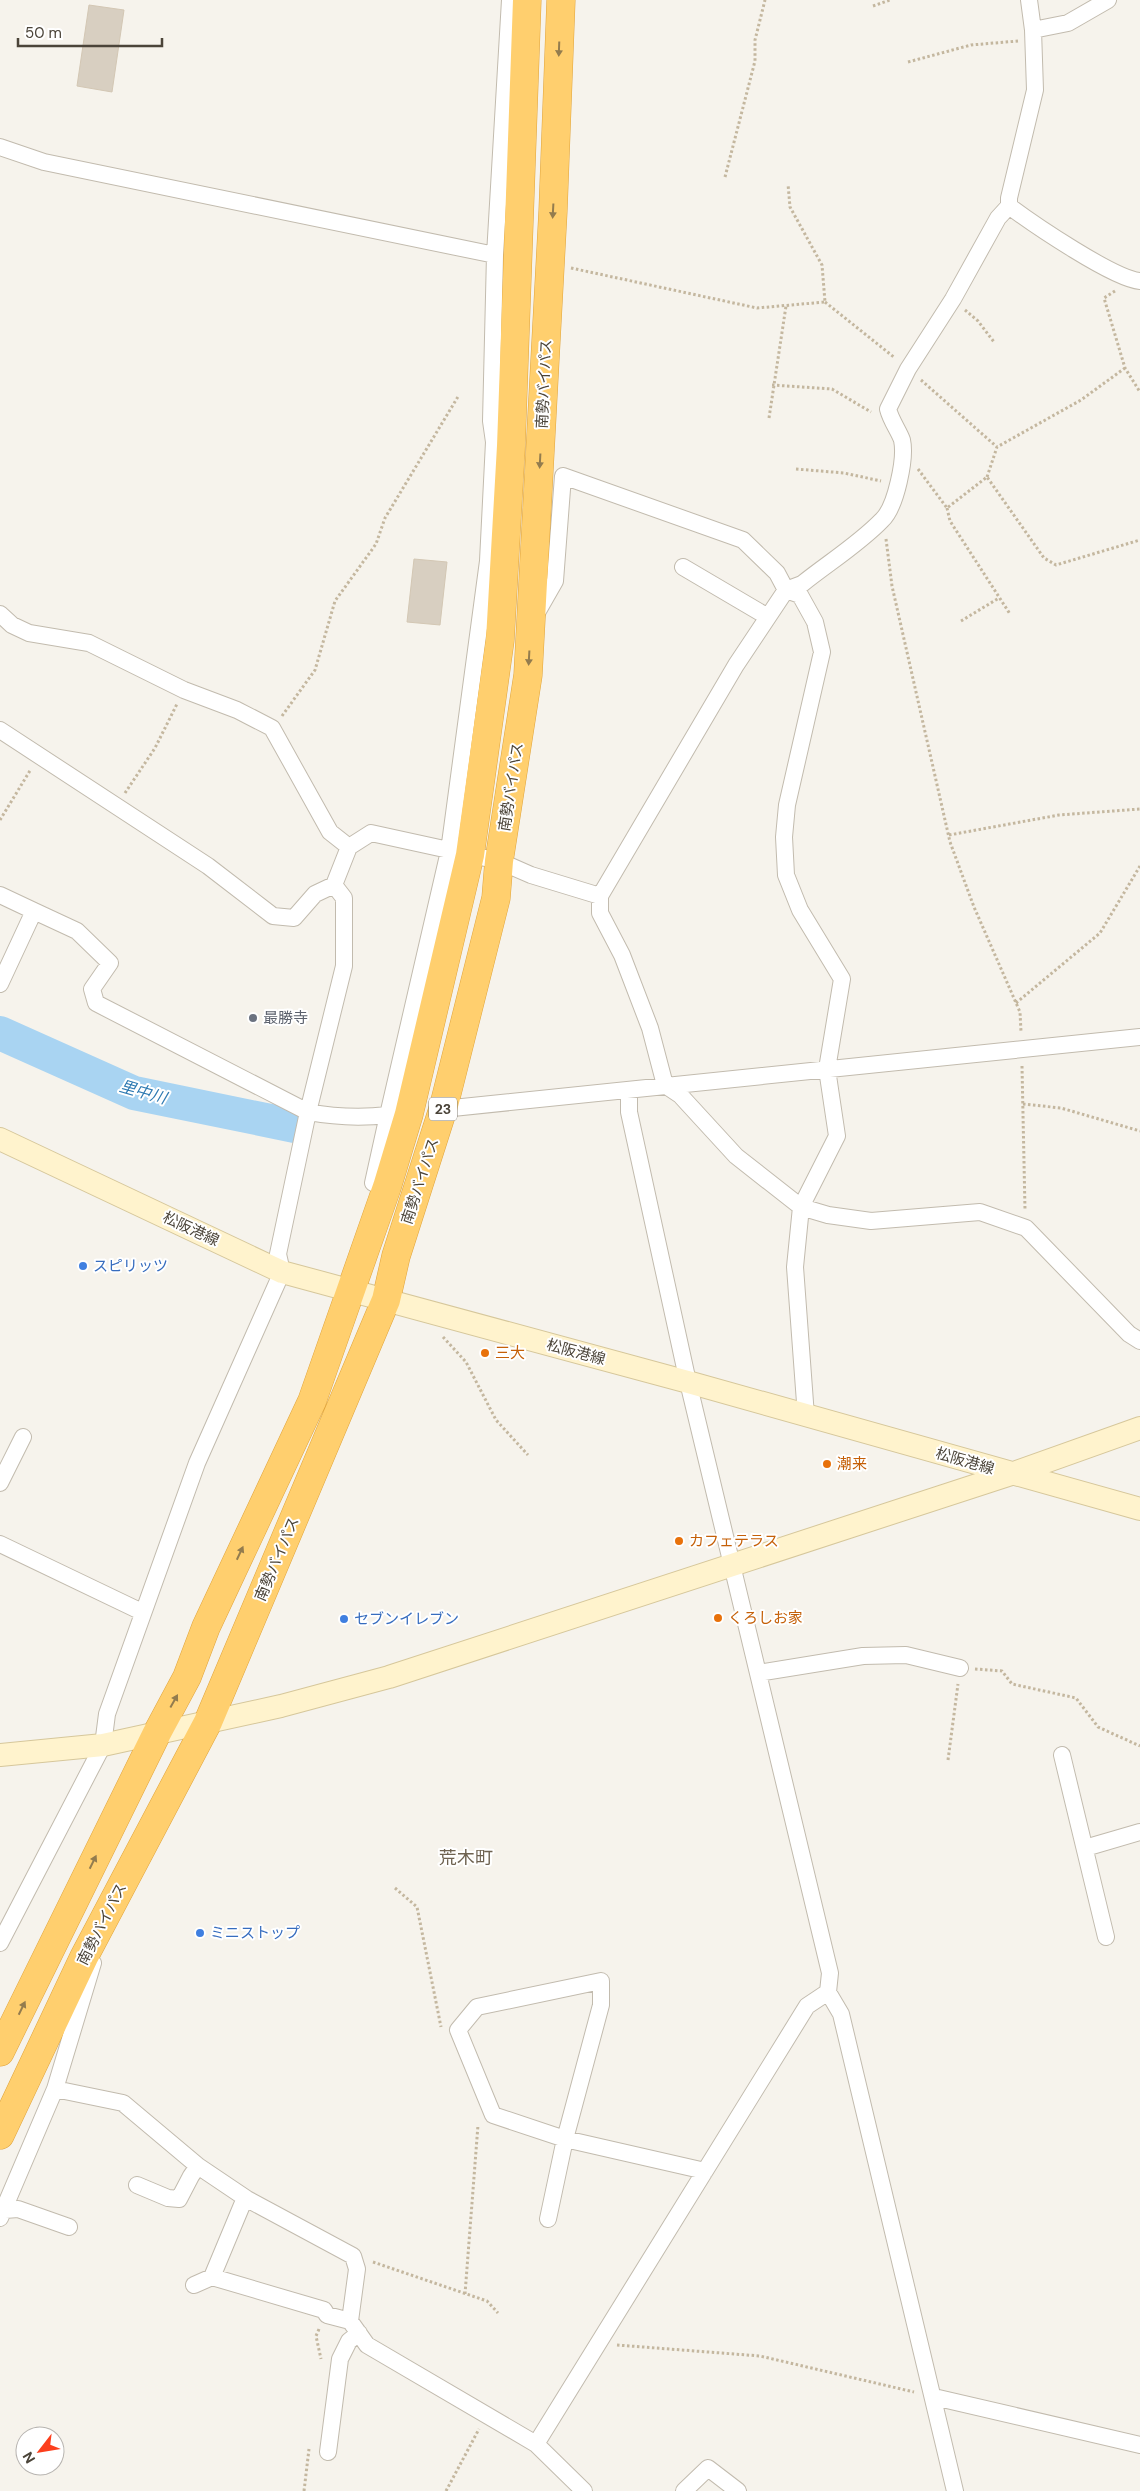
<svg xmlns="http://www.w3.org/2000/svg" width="1140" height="2491" viewBox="0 0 1140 2491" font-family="'DM Sans','Noto Sans JP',sans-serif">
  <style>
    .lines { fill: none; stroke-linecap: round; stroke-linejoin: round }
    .river { stroke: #a9d4f2; stroke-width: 34 }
    .building { fill: #d8cfc1; stroke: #d3c7b4 }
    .street-casing { stroke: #c2bbae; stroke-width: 18 }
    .secondary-casing { stroke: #d6c79b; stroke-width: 24 }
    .highway-casing { stroke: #e0a43c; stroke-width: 29 }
    .path { stroke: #c4b79f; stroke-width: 3; stroke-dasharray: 2.5 2.5; stroke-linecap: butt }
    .street { stroke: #fff; stroke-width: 16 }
    .secondary { stroke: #fff3cd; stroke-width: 22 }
    .highway { stroke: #ffcf6e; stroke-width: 28 }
    .oneway { fill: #937c4e }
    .worship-dot { fill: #6b7280; stroke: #fff; stroke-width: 2 }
    .shop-dot { fill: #3f7fe0; stroke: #fff; stroke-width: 2 }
    .food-dot { fill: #e8710a; stroke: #fff; stroke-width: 2 }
    .labels { text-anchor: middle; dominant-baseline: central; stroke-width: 4; stroke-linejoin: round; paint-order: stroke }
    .shield { fill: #fff; stroke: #817c74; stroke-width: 1 }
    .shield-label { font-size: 14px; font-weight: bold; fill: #4b4439 }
    .street-label { font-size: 15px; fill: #4b4439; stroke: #fff }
    .worship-label { font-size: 15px; fill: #5b616d; stroke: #fff; text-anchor: start }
    .shop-label { font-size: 15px; fill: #366cbe; stroke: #fff; text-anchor: start }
    .food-label { font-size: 15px; fill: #c56008; stroke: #fff; text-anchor: start }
    .water-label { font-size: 16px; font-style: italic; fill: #2e7ab2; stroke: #fff }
    .quarter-label { font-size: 18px; fill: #6e6250; stroke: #fff }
  </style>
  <rect width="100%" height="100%" fill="#f6f3ec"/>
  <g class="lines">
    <path class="river" d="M0,1033L134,1093L295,1126"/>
  </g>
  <path class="building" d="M89,5L124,10L112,92L77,86Z
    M414,559L447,562L440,625L407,622Z"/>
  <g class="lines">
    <g class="street-casing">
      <path id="street" d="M1029,0L1033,30L1035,90L1009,198V206L998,218L953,299L908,369L888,409C891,421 899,431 902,440C906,458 896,507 882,520C859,544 828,563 802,584L786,590L736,665L600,896V913L622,955L650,1028L665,1085L680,1095L736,1156L801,1207L828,1215L871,1221L980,1212L1026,1228L1129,1334L1140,1341
        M1033,30L1068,23L1108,0
        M0,147L44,162L495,255L510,0
        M1009,206C1033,224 1114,279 1140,281
        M495,255L491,421L497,429
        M683,567L768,617
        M0,614L12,625L29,633L89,643L184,690L237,710L272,728L330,832L349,847
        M535,616L555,581L563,476L743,540L777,573L786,590L800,595L815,622L822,652L787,805L784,837L786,875L800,910L842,979L827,1069L837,1136L801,1207L795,1267L806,1416
        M0,730L208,866L273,916L294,918L315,894L334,885L349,847L371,833L499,861L531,875L600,896
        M0,895L34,911L0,984
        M34,911L77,931L110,963L92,989L96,1003L308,1112C335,1117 361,1118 388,1115L373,1183L387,1187
        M629,1091V1112L688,1382L830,1973L828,1992L841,2014L955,2491
        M443,1109L1140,1037
        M388,1115L449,851L488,561L494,442L491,421
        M0,1483L23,1437
        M0,1544L142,1612
        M758,1673L863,1656L906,1655L960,1668
        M1062,1755L1106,1937
        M1085,1848L1140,1832
        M0,1943L103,1745L107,1714L197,1463L282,1272L278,1254L308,1112L344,966V898L334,885
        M93,1963L55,2089L123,2103L198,2166L247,2199L353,2256L357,2269L350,2321L367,2345L536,2444L584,2491
        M137,2185L168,2198L179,2199L191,2176L198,2166
        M5,2210L18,2209L69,2227
        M0,2218L55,2089
        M548,2219L565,2139L601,2005V1981L477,2007L458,2030L493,2115L565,2139L705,2171
        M212,2277L324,2310L327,2315L350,2321
        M194,2285L212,2277L242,2205L247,2199
        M934,2397L1140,2445
        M536,2444L807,2006L828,1992
        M328,2452L340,2359L349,2341L359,2333
        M684,2491L708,2468L738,2491"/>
    </g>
    <g class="secondary-casing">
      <path id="secondary" d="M0,1139L282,1272L688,1382L1140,1509
        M0,1755L103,1745L281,1706L389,1677L1011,1474L1140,1428"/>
    </g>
    <g class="highway-casing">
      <path id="highway" d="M0,2052L157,1733L187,1677L206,1627L312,1401L387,1187L409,1114L470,855L500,640L511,446L527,0
        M0,2135L84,1957L208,1722L386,1300L396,1256L443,1109L496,898L499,861L528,675L553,211L561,0"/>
    </g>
    <path class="path" d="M873,6L890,0
      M908,62L971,45L1018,41
      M725,177L755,61V40L765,0
      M571,268L757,308L825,302L822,265L790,207L788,184
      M1115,291L1104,298L1125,368L1140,392
      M825,302L895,358
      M965,310L978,321L994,342
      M921,380L997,447
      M772,385L832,389L871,412
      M769,418L786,306
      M796,469L844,473L881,481
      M918,469L947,508L987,477L1044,558L1056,565L1140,540
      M987,477L997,447L1081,400L1125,368
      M947,508L950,521L1010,614
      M886,539L892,586L950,842L974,907L1020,1012L1021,1032
      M961,621L999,598
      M282,716L315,670L335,601L376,544L385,518L459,395
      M125,793L155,748L177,704
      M0,820L31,769
      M949,835L1059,815L1140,809
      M1016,1003L1100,933L1140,866
      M1022,1066L1025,1210
      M1023,1104L1061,1108L1140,1131
      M443,1337L466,1362L496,1420L528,1455
      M975,1669L1002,1671L1012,1684L1076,1698L1098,1727L1140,1746
      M948,1760L958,1684
      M395,1888L417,1907L441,2027
      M373,2262L487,2301L498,2313
      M465,2294L478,2125
      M319,2329L316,2336L321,2359
      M617,2345L760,2356L914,2392
      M304,2491L309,2449
      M446,2491L479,2429"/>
    <use href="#street" class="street"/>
    <use href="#secondary" class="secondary"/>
    <use href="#highway" class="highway"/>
  </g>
  <defs><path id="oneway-solid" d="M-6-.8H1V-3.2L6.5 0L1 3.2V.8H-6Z" transform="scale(1.25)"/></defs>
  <g class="oneway">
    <use href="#oneway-solid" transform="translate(559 49) rotate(92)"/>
    <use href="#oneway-solid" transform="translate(553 211) rotate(93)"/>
    <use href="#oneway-solid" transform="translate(540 461) rotate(93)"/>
    <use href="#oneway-solid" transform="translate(529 658) rotate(93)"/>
    <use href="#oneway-solid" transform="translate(240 1553) rotate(-65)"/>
    <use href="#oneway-solid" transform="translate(174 1701) rotate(-61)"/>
    <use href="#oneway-solid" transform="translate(93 1862) rotate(-64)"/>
    <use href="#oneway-solid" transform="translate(22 2008) rotate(-64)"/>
  </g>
  <circle class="worship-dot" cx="253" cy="1018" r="5"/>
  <g class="shop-dot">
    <circle cx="83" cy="1266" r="5"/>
    <circle cx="344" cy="1619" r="5"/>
    <circle cx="200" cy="1933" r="5"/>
  </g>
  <g class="food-dot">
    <circle cx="485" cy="1353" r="5"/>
    <circle cx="827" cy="1464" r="5"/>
    <circle cx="679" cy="1541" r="5"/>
    <circle cx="718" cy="1618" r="5"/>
  </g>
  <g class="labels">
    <rect class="shield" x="429" y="1097.5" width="28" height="23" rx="4"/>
    <g class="shield-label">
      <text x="443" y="1109">23</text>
    </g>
    <g class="street-label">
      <text transform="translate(544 384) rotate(-87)">南勢バイパス</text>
      <text transform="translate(511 787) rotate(-81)">南勢バイパス</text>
      <text transform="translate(420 1181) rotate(-72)">南勢バイパス</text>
      <text transform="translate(191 1229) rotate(25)">松阪港線</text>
      <text transform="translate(576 1352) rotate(15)">松阪港線</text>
      <text transform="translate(965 1461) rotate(16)">松阪港線</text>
      <text transform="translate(277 1559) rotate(-67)">南勢バイパス</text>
      <text transform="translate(102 1924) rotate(-63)">南勢バイパス</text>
    </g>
    <g class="worship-label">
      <text x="263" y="1018">最勝寺</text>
    </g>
    <g class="shop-label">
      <text x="93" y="1266">スピリッツ</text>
      <text x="354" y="1619">セブンイレブン</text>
      <text x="210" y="1933">ミニストップ</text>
    </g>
    <g class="food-label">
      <text x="495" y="1353">三大</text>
      <text x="837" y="1464">潮来</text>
      <text x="689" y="1541">カフェテラス</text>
      <text x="728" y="1618">くろしお家</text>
    </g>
    <g class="water-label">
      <text transform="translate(143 1092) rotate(16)">里中川</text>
    </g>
    <g class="quarter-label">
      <text x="466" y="1858">荒木町</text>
    </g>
  </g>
  <g transform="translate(40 2451) rotate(239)"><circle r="24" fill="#ffffff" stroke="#b7b4b0"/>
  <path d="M0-4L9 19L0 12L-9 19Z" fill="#fc3f1d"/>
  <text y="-8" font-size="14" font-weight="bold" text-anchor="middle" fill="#4b4439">N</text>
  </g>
  <path d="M18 38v8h144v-8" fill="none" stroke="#4b4439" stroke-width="2.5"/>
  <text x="25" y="38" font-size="15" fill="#4b4439" stroke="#ffffff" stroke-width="4" paint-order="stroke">50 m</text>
</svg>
